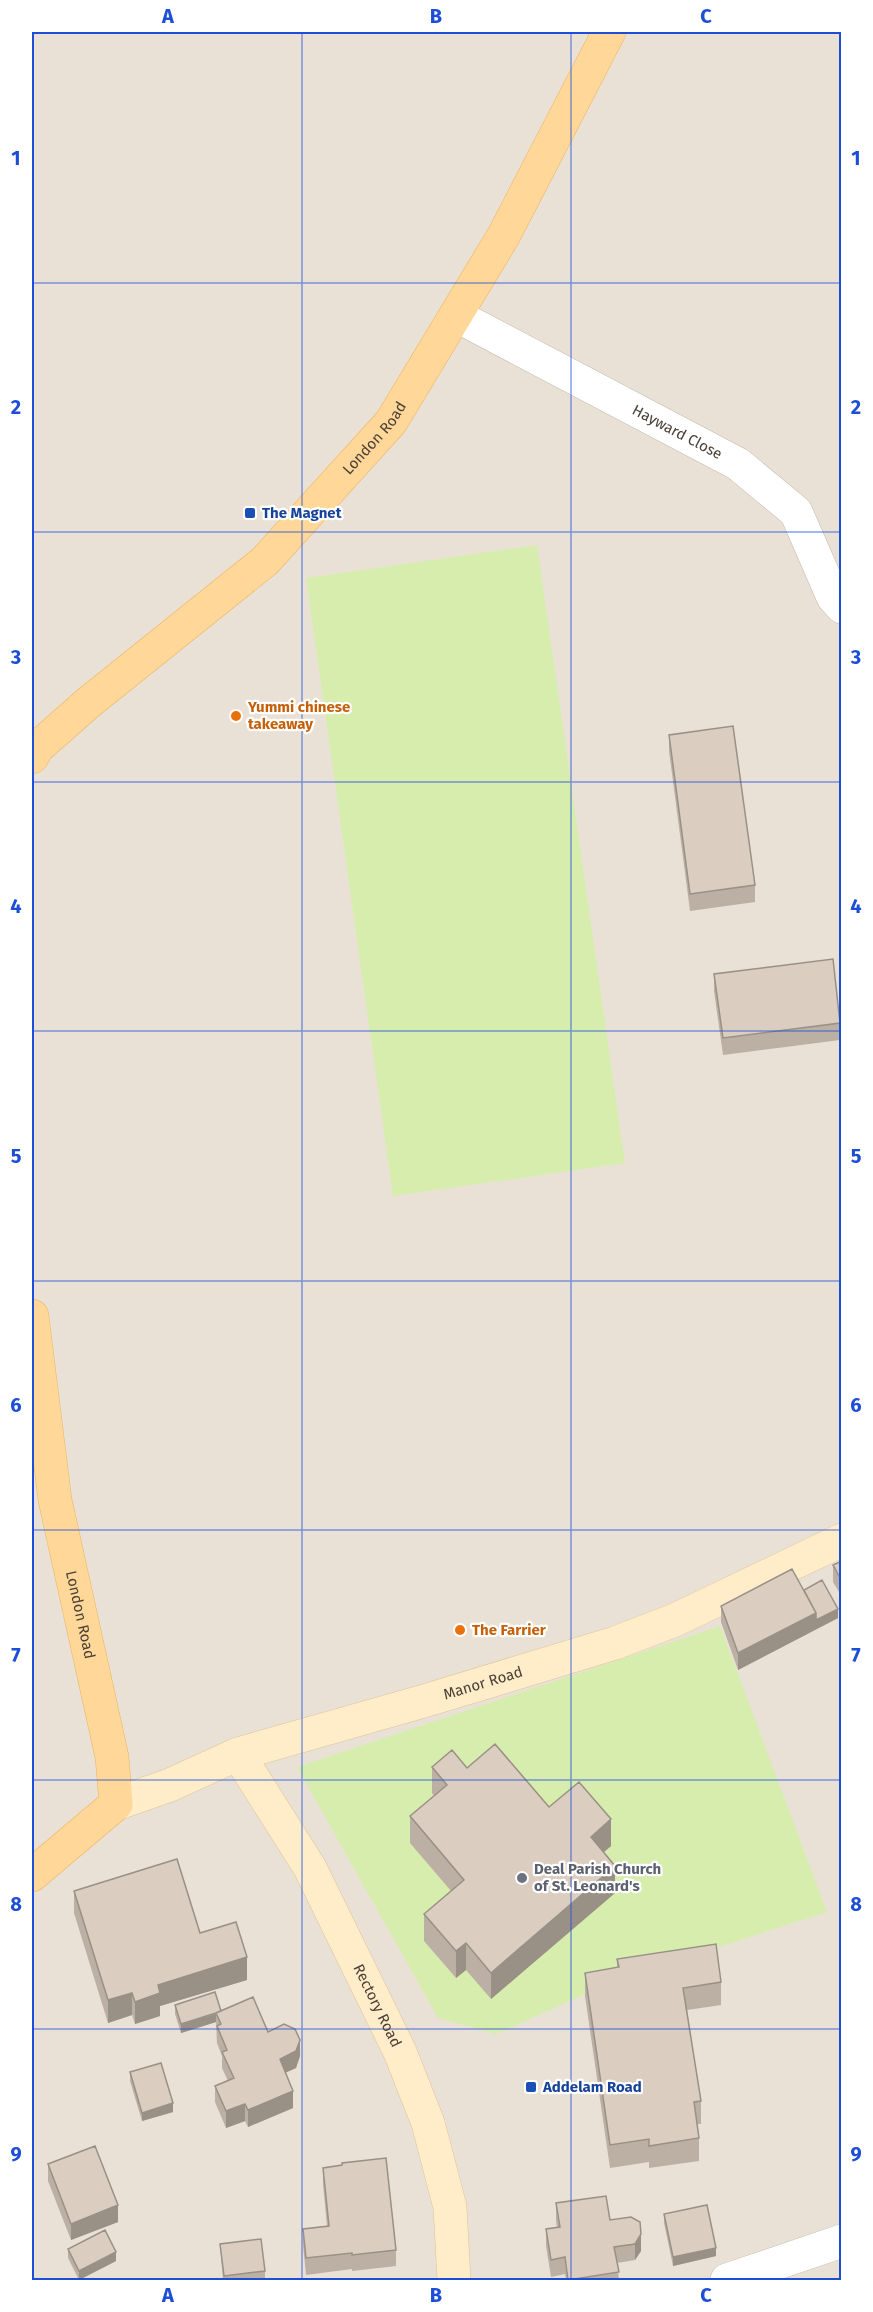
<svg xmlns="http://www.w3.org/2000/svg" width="873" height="2312" viewBox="0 0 873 2312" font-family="'Fira Sans',sans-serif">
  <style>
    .residential { fill: #eae1d6 }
    .green { fill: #d7edae }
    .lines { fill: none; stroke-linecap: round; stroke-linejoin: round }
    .street-casing { stroke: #c2b7aa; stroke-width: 34 }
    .secondary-casing { stroke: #dcc396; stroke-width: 34 }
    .primary-casing { stroke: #eeb45d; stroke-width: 34 }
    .street { stroke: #fff; stroke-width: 33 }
    .secondary { stroke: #ffecc9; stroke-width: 33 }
    .primary { stroke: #ffd798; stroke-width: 33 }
    .wall { fill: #bcb0a4 }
    .shaded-wall { fill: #999086 }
    .building { fill: #dbcdbf; stroke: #999086; stroke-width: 1.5 }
    .grid { fill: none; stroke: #1d4ed8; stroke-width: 1.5; stroke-opacity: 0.55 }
    .transit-dot { fill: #1a4fb4; stroke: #fff; stroke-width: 2 }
    .food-dot { fill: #e8710a; stroke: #fff; stroke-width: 2 }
    .worship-dot { fill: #6b7280; stroke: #fff; stroke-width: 2 }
    .labels { text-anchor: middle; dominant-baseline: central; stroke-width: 4.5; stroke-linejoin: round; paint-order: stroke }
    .street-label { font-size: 15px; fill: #4a4036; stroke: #fff }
    .transit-label { font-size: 15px; font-weight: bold; fill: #164399; stroke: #fff; text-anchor: start }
    .food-label { font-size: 15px; font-weight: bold; fill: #c56008; stroke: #fff; text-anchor: start }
    .worship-label { font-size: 15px; font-weight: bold; fill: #5b616d; stroke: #fff; text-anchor: start }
    .neatline { fill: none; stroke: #1d4ed8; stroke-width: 2 }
    .grid-label { font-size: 20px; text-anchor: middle; font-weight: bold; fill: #1d4ed8 }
  </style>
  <rect width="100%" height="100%" fill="#f5f0e8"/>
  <path class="residential" d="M32,32H841V2280H32Z"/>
  <path class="green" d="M537,545L625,1163L393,1196L306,578Z
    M720,1626L827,1912L617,1980L496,2034L438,2018L297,1767Z"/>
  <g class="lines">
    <g class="street-casing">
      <g id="street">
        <path id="s1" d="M457,316L738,464L796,512L833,597L842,607"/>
        <path d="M727,2280L842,2241"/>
      </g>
    </g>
    <g class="secondary-casing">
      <g id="secondary">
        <path id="s2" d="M238,1754L310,1868L400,2052L428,2123L450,2207L454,2280"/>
        <path id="s3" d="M116,1804L170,1785L238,1754L424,1701L615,1643L675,1620L842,1540"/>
      </g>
    </g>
    <g class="primary-casing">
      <g id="primary">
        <path id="s4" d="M32,757L37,748L88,703L265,561L391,422L504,235L609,32"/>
        <path id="s5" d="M32,1316L55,1500L112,1757L116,1804L32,1875"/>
      </g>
    </g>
    <use href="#street" class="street"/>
    <use href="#secondary" class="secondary"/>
    <use href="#primary" class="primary"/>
  </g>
  <path class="wall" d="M669,735L755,885V902L690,911L669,751Z
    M714,974L840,1023V1040L723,1055L714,991Z
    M842,1561V1597L833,1582V1565Z
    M721,1606L838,1618L738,1670L721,1622Z
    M432,1767L467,1768L549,1807L611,1846L604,1852L615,1893L491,1999L466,1970L456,1978L424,1941V1914L451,1891L410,1843V1816L434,1796L432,1793Z
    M74,1891L200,1933L247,1980L160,2006V2016L135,2024L132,2015L108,2023L74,1913Z
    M617,1959L721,1982V2005L687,2010L701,2101V2124H697L699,2138V2161L649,2168V2162L610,2168L585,1996V1973L617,1968Z
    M175,2005L221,2011L268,2032L300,2056L296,2068L285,2073L293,2108L248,2127L245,2121L226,2128L215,2102V2086L228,2081L222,2068V2056L217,2043L216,2022L181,2033L175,2014Z
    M130,2072L173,2112L142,2121L130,2081Z
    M48,2164L118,2222L71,2240L48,2181Z
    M323,2168L396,2250V2266L352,2271V2269L306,2275L303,2245V2229L327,2226L323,2184Z
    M556,2203L610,2220L631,2217L641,2251L635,2260L617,2263L619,2280H566L565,2274L551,2277L546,2246V2229L557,2228L556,2220Z
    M664,2214L716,2256L673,2266L664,2223Z
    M220,2244L265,2271V2279L257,2280H223Z
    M68,2249L116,2261L79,2280L68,2258Z"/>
  <path class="shaded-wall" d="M838,1609V1618L738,1670V1653L816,1613Z
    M611,1819V1846L591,1863V1837Z
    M615,1866V1893L491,1999V1973Z
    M466,1943V1970L456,1978V1951Z
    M247,1957V1980L160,2006V2016L135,2024V2002L158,1985Z
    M132,1993V2015L108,2023V2000Z
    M216,2014V2022L181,2033V2024Z
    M300,2040V2056L296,2068L280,2075V2059Z
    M293,2091V2108L248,2127V2110Z
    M173,2103V2112L142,2121V2113Z
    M245,2104V2121L226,2128V2111Z
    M118,2205V2222L71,2240V2224Z
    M641,2234V2251L635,2260V2244Z
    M716,2248V2256L673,2266V2257Z
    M116,2252V2261L79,2280V2271Z"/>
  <path class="building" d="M733,726L755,885L690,894L669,735Z
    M833,959L840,1023L723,1038L714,974Z
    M842,1561V1581L833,1565Z
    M792,1569L816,1613L738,1653L721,1606Z
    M822,1580L838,1609L816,1620V1613L804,1590Z
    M495,1744L549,1807L579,1782L611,1819L591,1837L615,1866L491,1973L466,1943L456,1951L424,1914L464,1880L410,1816L447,1785L432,1767L452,1750L467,1768Z
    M177,1859L200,1933L236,1922L247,1957L158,1985L160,1993L135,2002L132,1993L108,2000L74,1891Z
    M716,1944L721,1982L683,1988L701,2101L694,2102L699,2138L649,2146V2139L610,2145L585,1973L619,1967L617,1959Z
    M215,1992L221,2011L216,2013L181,2024L175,2005Z
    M253,1997L268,2032L284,2024L295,2029L300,2040L296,2051L280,2059L293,2091L248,2110L245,2104L226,2111L215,2086L234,2078L222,2052L227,2050L217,2026L221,2024L216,2013Z
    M161,2063L173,2103L142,2113L130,2072Z
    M95,2146L118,2205L71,2224L48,2164Z
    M386,2158L396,2250L352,2255V2253L306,2258L303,2229L329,2226L323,2168L342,2165V2163Z
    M606,2196L610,2220L631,2217L640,2222L641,2234L635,2244L614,2247L619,2272L568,2280L565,2257L551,2260L546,2229L560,2227L556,2203Z
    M707,2205L716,2248L673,2257L664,2214Z
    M105,2230L116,2252L79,2271L68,2249Z
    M261,2239L265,2271L224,2276L220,2244Z"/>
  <path class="grid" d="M302,32V2280M571,32V2280M32,283H842M32,532H842M32,782H842M32,1031H842M32,1281H842M32,1530H842M32,1780H842M32,2029H842"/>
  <g class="transit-dot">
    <rect x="244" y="507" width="12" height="12" rx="3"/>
    <rect x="525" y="2081" width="12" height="12" rx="3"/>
  </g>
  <g class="food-dot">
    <circle cx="236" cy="716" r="6"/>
    <circle cx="460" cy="1630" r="6"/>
  </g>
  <circle class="worship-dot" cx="522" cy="1878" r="6"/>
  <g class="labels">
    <g class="street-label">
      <text stroke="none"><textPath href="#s1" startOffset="249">Hayward Close</textPath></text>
      <text stroke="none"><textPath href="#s4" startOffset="470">London Road</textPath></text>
      <text stroke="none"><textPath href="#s5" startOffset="303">London Road</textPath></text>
      <text stroke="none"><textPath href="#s3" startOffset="387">Manor Road</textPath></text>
      <text stroke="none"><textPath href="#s2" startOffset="288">Rectory Road</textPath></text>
    </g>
    <g class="transit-label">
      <text x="262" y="513">The Magnet</text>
      <text x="543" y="2087">Addelam Road</text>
    </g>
    <g class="food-label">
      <text x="248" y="707">Yummi chinese<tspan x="248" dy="17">takeaway</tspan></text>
      <text x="472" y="1630">The Farrier</text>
    </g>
    <g class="worship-label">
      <text x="534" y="1869">Deal Parish Church<tspan x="534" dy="17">of St. Leonard's</tspan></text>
    </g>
  </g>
  <rect width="873" height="2312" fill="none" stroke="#ffffff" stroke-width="66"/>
  <rect x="33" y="33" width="807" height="2246" class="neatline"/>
  <g class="grid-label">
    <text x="168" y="23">A</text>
    <text x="436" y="23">B</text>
    <text x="706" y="23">C</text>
    <text x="16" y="165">1</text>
    <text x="856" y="165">1</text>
    <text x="16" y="414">2</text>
    <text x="856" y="414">2</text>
    <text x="16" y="664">3</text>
    <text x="856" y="664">3</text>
    <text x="16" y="913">4</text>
    <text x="856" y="913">4</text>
    <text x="16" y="1163">5</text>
    <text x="856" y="1163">5</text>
    <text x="16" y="1412">6</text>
    <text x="856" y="1412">6</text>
    <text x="16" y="1662">7</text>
    <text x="856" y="1662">7</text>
    <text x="16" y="1911">8</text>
    <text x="856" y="1911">8</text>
    <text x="16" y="2161">9</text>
    <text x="856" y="2161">9</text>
    <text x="168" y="2302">A</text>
    <text x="436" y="2302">B</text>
    <text x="706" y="2302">C</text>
  </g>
</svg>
